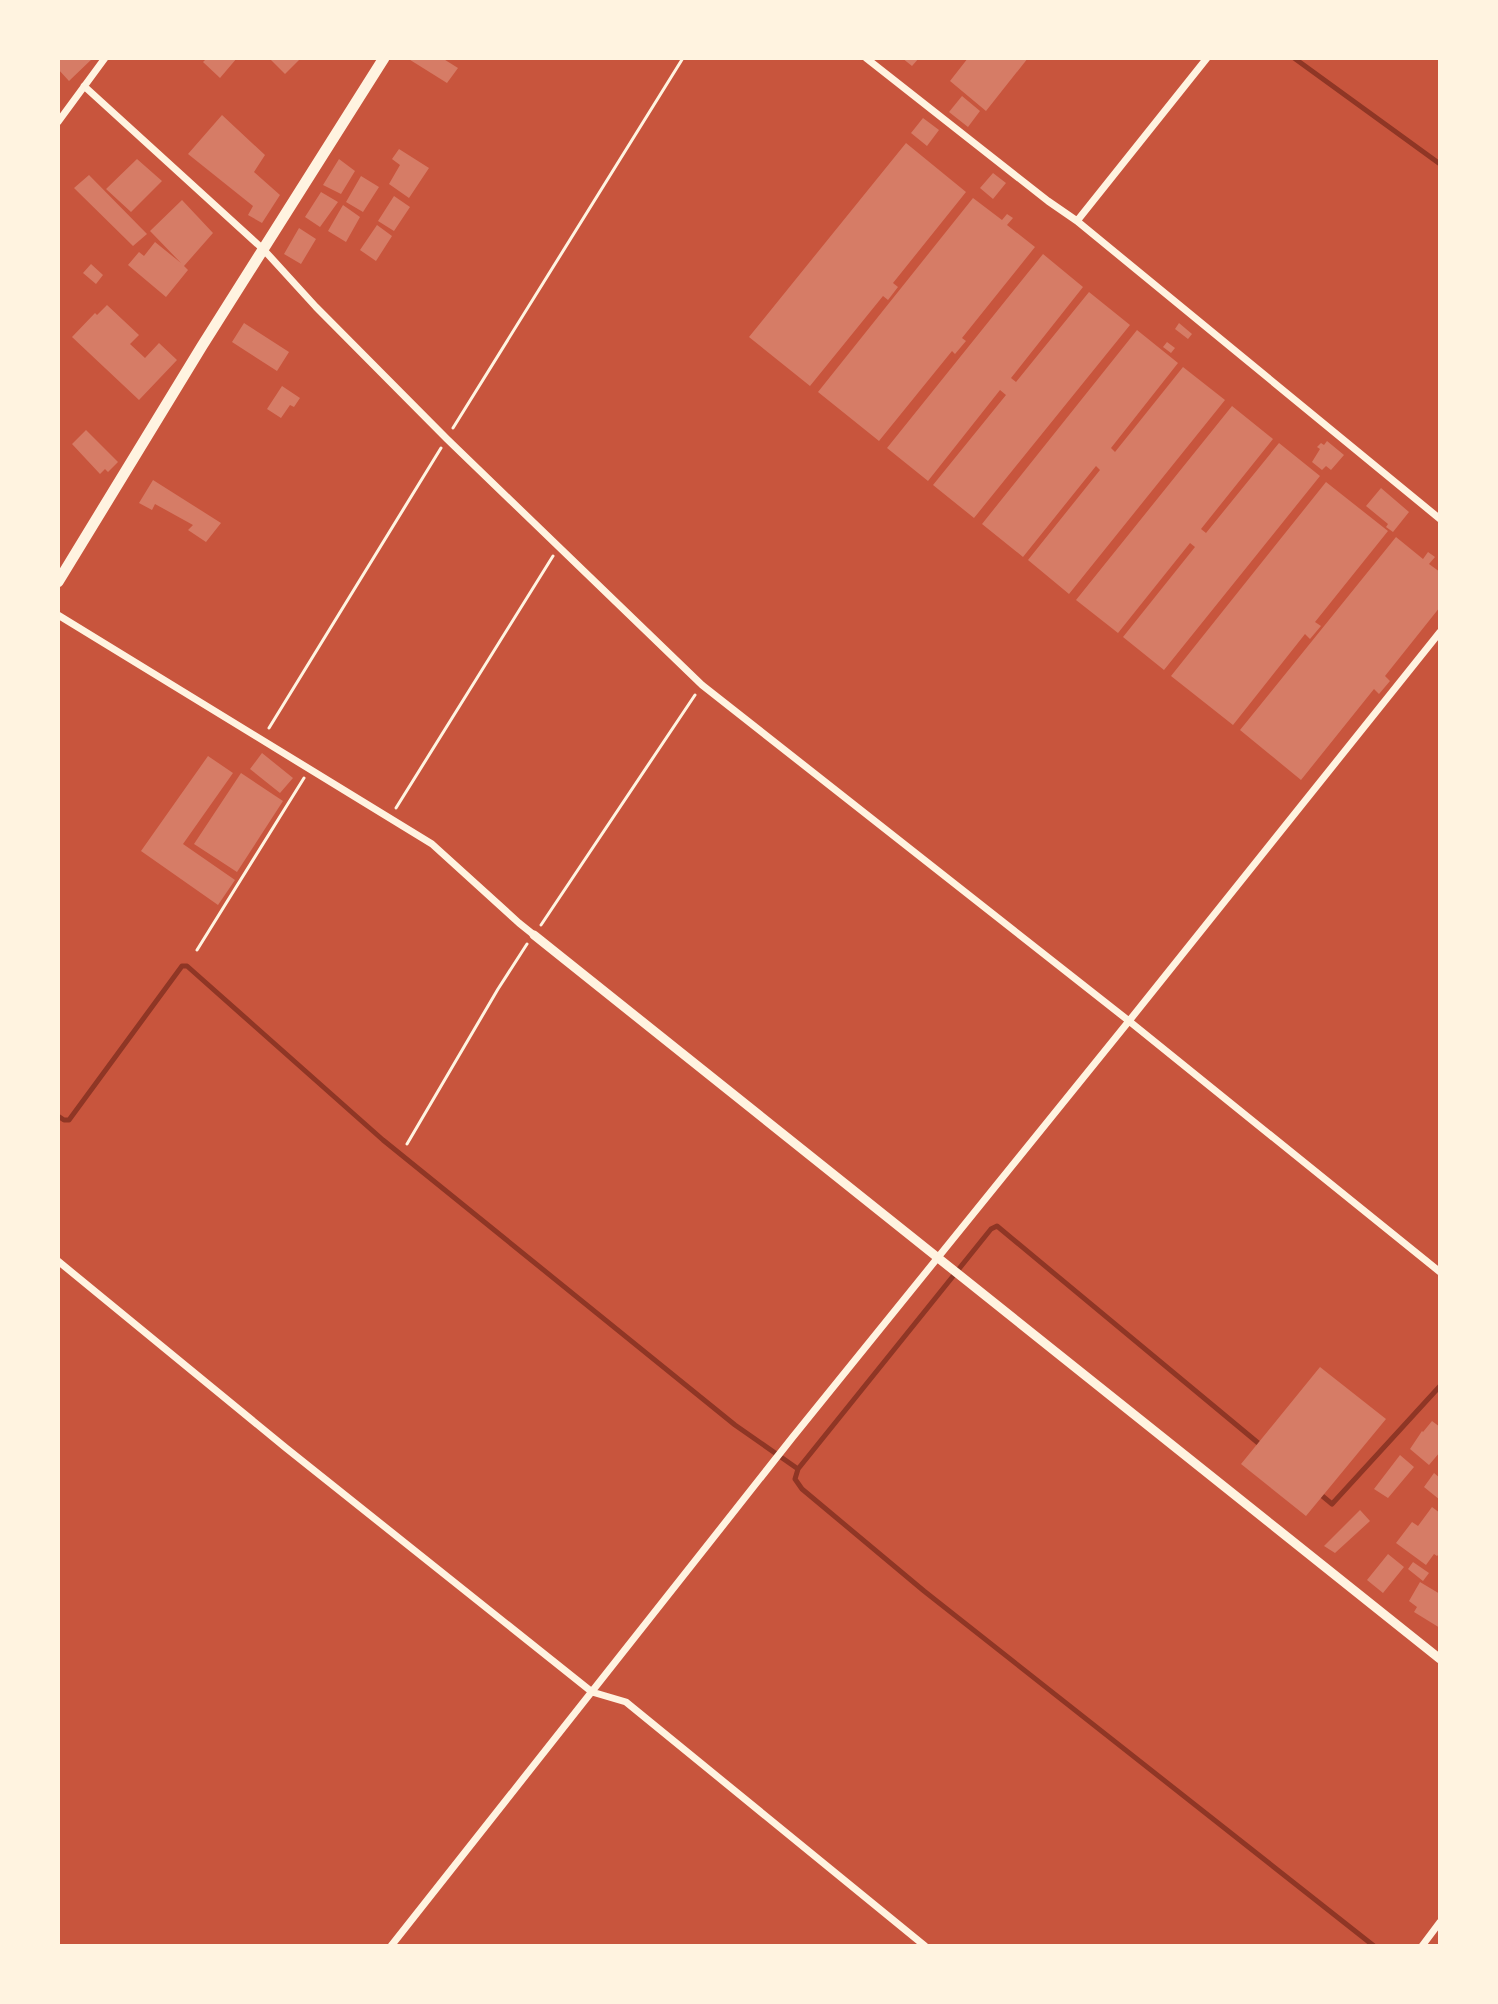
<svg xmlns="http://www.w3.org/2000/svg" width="1498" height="2004" viewBox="0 0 1498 2004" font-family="'Asap Condensed',sans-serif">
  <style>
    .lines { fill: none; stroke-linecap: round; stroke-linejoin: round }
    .stream { stroke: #8f3625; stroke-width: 5 }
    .building { fill: #d67c66 }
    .path { stroke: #fff3e0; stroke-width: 3 }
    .minor { stroke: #fff3e0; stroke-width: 7 }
    .tertiary { stroke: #fff3e0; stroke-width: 9 }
    .primary { stroke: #fff3e0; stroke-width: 11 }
  </style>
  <rect width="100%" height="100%" fill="#c8553d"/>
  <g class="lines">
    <path class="stream" d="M1294,58L1440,164
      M58,1116L64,1120H69L182,966H187L383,1140L735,1425L798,1469
      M1263,1447L997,1226L991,1229L798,1469L795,1479L802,1489L924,1591L1374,1946
      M1320,1494L1332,1504L1440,1386"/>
  </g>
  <path class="building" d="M58,58H93L69,81L58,69Z
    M207,58H237L220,78L203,62Z
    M269,58H301L285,74Z
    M407,58H442L458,68L447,83Z
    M902,58H919L912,66Z
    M968,58H1028L986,111L950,81Z
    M962,96L980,111L968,127L949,112Z
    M222,115L265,155L254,172L280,195L262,223L248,215L253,206L188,154Z
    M923,118L939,130L927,146L911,133Z
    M906,143L966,192L893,283L898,287L888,300L883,296L810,386L749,337Z
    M399,149L429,168L409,198L389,184L400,165L392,159Z
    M137,159L162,181L131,212L106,189Z
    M339,159L355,171L341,194L323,185Z
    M993,173L1006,183L993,199L980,188Z
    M89,175L147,234L133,246L74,188Z
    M361,176L379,187L363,212L346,202Z
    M321,192L338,202L320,227L305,217Z
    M394,196L410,207L394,231L378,221Z
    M973,198L1002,220L1007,214L1013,218L1007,225L1035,247L962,338L966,341L955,354L952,351L879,441L818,392Z
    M182,200L213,233L184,266L188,270L166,297L128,265L139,252L144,256L155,242L181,263L150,231Z
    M343,205L360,217L346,242L328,231Z
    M377,225L392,236L376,261L360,250Z
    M299,228L316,239L301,264L284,254Z
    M1043,254L1083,287L1011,378L1016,382L1089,292L1130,325L974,518L933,485L1006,395L1000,390L928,481L887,448Z
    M91,264L103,275L96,284L83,273Z
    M107,305L139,335L130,344L145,358L159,343L177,360L139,400L72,337L95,313L97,315Z
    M244,323L289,352L277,371L232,342Z
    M1179,323L1192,334L1188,339L1175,329Z
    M1137,330L1178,363L1111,448L1115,452L1183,367L1225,400L1069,594L1028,560L1100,470L1096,466L1023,557L982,524Z
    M1167,342L1175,348L1171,353L1163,347Z
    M282,386L300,398L294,407L290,405L281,418L267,409Z
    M1232,406L1273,439L1201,529L1206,533L1279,443L1320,476L1164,670L1123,637L1195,547L1190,543L1118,633L1076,600Z
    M86,430L118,462L108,472L105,469L100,474L72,444Z
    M1327,441L1344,455L1331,470L1326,466L1322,470L1312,462L1320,449L1317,447L1321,443L1324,445Z
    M153,480L221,523L206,542L188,530L193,525L155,504L152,510L139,503Z
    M1326,482L1388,531L1315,622L1321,626L1310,639L1305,634L1233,725L1171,676Z
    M1381,488L1409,512L1393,532L1386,527L1388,524L1366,506Z
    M1396,537L1423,559L1428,552L1435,557L1429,564L1440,572V607L1385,676L1390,681L1379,694L1374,689L1301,780L1240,730Z
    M262,753L293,778L280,793L250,769Z
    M208,756L233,773L183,844L235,880L218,905L141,851Z
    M241,773L283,801L237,872L194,844Z
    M1320,1367L1386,1419L1306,1516L1241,1464Z
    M1432,1421L1440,1427V1452L1429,1465L1410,1449L1422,1431L1423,1432Z
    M1400,1455L1414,1467L1388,1498L1374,1489Z
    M1434,1473L1440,1478V1500L1424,1487Z
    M1432,1507L1440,1513V1553L1437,1556L1434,1554L1426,1565L1396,1543L1412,1522L1418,1526Z
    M1360,1510L1370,1521L1335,1553L1324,1546Z
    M1388,1554L1404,1567L1383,1593L1367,1580Z
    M1413,1562L1429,1573L1423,1581L1408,1569Z
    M1420,1582L1440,1594V1628L1414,1612L1417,1607L1409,1601Z"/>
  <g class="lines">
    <path class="path" d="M453,428L683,58
      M269,728L441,448
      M396,808L553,556
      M541,925L695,695
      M197,950L304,778
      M407,1144L498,989L527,944"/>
    <path class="minor" d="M866,58L1048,201L1077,221L1440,519
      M84,86L264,250L316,307L447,439L702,685L1129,1021L1440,1272
      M58,122L105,58
      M1077,221L1207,58
      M58,615L432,844L519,923L534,935
      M58,1261L286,1448L592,1692L626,1702L925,1946
      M391,1946L792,1438L1129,1021L1440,632
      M1422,1946L1440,1922"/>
    <path class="tertiary" d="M534,935L1440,1659"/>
    <path class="primary" d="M58,582L202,346L384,58"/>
  </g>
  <rect width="1498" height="2004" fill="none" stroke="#fff3e0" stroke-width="120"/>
</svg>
